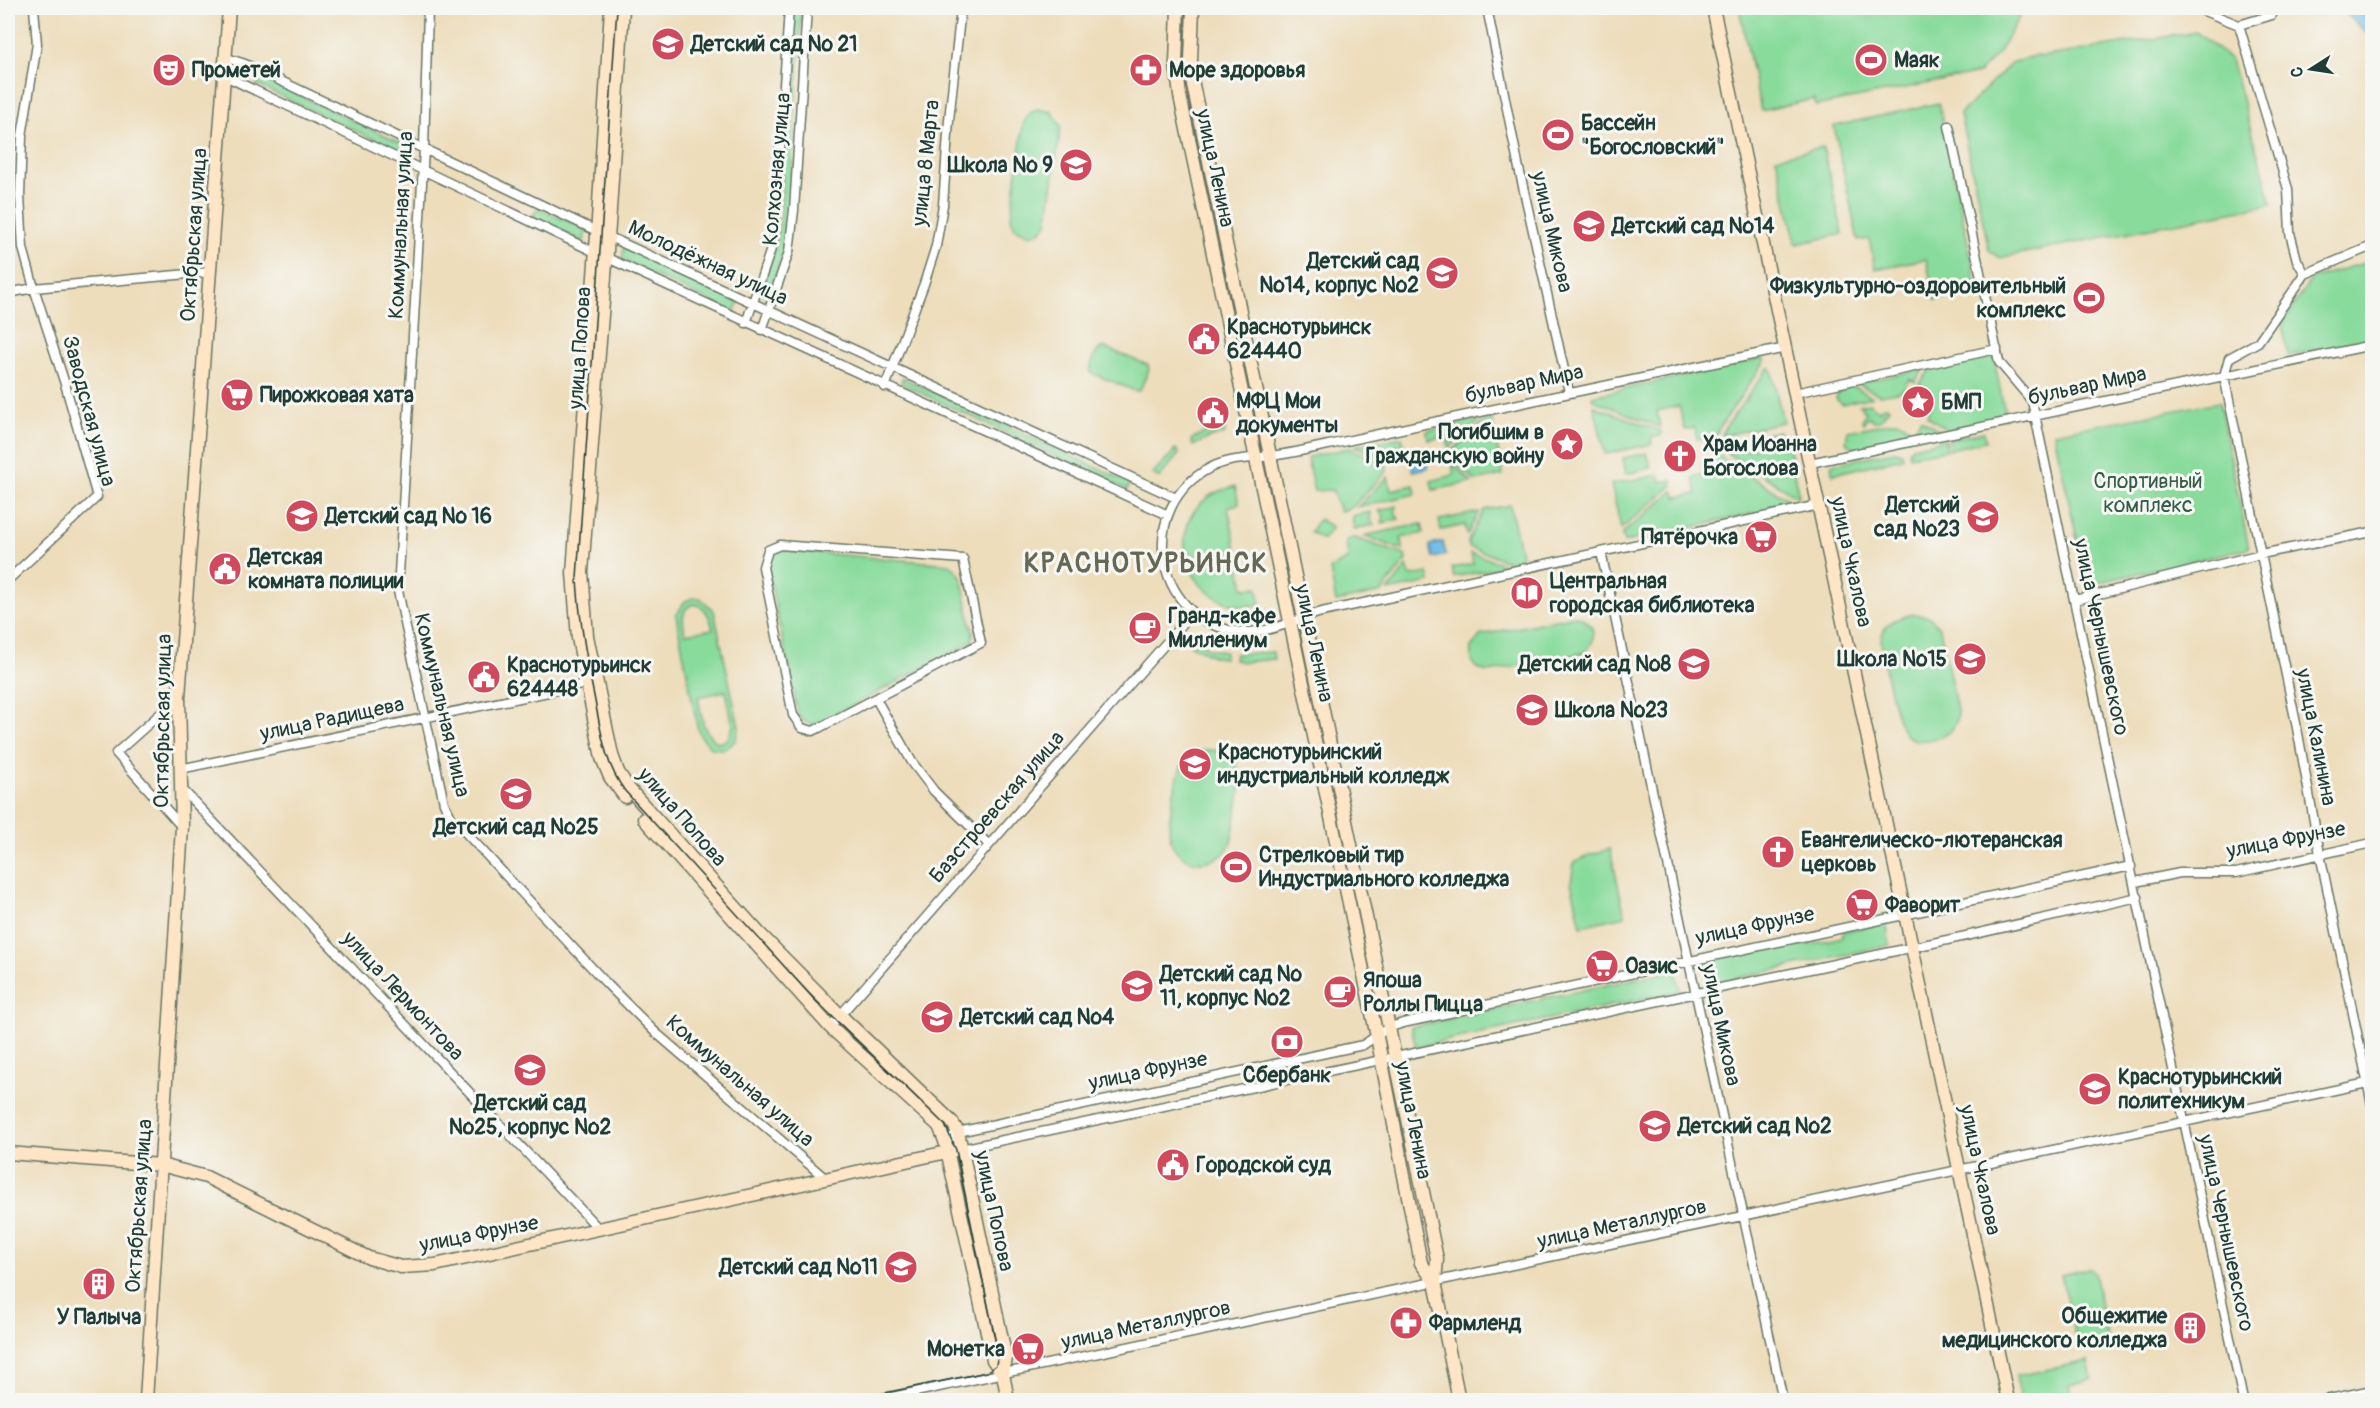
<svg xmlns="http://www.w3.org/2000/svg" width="2380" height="1408" viewBox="0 0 2380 1408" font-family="Pangolin,sans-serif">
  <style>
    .green { fill: #89db9c; stroke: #548c68; stroke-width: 1.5; fill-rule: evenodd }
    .water { fill: #6cbce7; stroke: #467c8e; stroke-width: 1.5 }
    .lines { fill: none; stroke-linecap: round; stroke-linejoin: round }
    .street-casing { stroke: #677563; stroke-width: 11 }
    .secondary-casing { stroke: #677563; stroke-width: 15 }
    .street { stroke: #fff; stroke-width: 8 }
    .secondary { stroke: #fde5c5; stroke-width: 12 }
    .tram { stroke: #1f3d34; stroke-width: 1.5 }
    .labels { text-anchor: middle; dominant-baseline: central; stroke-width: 6; stroke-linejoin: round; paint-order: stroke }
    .poi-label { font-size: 21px; font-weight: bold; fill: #1f3d34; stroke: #f6f6f2; text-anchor: start }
    .street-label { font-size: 21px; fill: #1f3d34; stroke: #f6f6f2 }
    .park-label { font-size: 21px; fill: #345d49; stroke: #f6f6f2 }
    .district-label { font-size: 27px; font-weight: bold; letter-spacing: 1.5px; fill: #646854; stroke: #f6f6f2 }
  </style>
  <rect width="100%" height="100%" fill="#f6f6f2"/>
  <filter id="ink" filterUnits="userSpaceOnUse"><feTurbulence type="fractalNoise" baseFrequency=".0167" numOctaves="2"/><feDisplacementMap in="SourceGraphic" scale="12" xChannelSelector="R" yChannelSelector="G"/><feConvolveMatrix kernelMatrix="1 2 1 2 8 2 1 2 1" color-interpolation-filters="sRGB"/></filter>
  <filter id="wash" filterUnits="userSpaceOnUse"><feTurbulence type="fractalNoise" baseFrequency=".008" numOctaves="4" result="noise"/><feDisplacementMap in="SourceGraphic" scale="24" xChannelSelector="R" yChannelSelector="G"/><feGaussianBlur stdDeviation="1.35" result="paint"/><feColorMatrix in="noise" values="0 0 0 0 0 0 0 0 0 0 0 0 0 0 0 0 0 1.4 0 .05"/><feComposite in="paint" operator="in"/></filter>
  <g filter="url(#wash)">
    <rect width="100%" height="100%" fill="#edddbb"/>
    <path class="green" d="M793,8H802L788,225L783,252L769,294L764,296L760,293L775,247L780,223Z
      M1739,8H2024L1999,52L1979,73L1816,106L1814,99L1761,111Z
      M2196,32L2231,60L2272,204L1999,258L1989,250L1960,114L2012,63L2036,55L2041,57Z
      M260,77L409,147L408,155L257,85V79Z
      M1939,103L1978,291L1935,300L1926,259L1875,269L1869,239L1858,241L1834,126Z
      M1037,109L1052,112L1061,126L1047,224L1040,232L1030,235L1015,228L1011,218L1023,125L1028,115Z
      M1823,147L1843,234L1796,244L1776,157Z
      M538,208L586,229L584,242L532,217Z
      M624,247L736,297L739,302L735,310H728L622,260Z
      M2372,261V339L2288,356L2282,323L2312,278Z
      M1103,347L1148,365L1149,369L1140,390L1135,391L1091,373C1089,365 1096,350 1103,347Z
      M1993,354L2006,418L1948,430L1927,416C1932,404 1929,394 1919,385L1931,368Z
      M1763,358L1765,361L1718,430L1716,439L1709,441L1708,437L1697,439L1695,428L1685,430L1679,406L1657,411L1660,427L1593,400L1592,396Z
      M1768,368H1771L1783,422L1722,436L1724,429Z
      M1924,369L1915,382L1909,379L1902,391L1879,395L1857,383Z
      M903,378L1130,483L1127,490L902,384L901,381Z
      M1851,385L1872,397L1841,404L1836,398L1838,393Z
      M2219,402L2249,548L2087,585L2054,433Z
      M1869,403L1879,410L1886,406L1889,408L1881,419L1874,421L1869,417L1863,423L1862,420L1866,413L1859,405Z
      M1594,406L1661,431L1662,435L1651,438L1652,444L1605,454Z
      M1491,416L1503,475L1476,481L1451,460L1450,453Z
      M1483,418L1449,448L1447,436L1428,440L1427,431Z
      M1921,419L1941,431L1856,449L1848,445L1846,441L1848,431L1898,421L1913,431Z
      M1224,427L1225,434L1209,438L1193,446L1191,440L1212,429Z
      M1779,431L1780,435L1730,447L1729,443Z
      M1984,432L1986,441L1950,449L1948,439Z
      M1402,437L1404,445L1383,449L1385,459L1355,446Z
      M1945,440L1947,450L1910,456L1909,451L1912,447Z
      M1787,441L1799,496L1797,497L1727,453Z
      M1349,448L1386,464L1387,471L1351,508L1340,511L1332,490L1314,491L1307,457Z
      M1176,449L1179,454L1159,478L1153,474Z
      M1895,451L1902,453L1903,458L1833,474L1831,465L1837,463Z
      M1647,453L1651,468L1626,474L1623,458Z
      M1721,455L1723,459L1793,502L1792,505L1624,542L1622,534L1674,490L1676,497L1697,494L1693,477L1704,474L1702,463L1711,461L1713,456Z
      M1452,464L1472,482L1433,490L1431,481L1454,475Z
      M1659,475L1661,482L1672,480L1673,485L1621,529L1611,484Z
      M1388,477L1391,490L1414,485L1416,494L1357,507Z
      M1235,486L1239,504L1228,507L1244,588L1257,587L1261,604C1196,620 1154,530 1213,494C1220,490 1228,489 1235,486Z
      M1510,505L1523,563L1516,564L1469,547L1468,541L1484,510Z
      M1397,506L1395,513L1399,519L1382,523L1384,516L1379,511Z
      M1371,512L1370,519L1374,525L1354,529L1352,516Z
      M1479,512L1467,535L1465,525L1441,530L1439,520Z
      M1319,519L1332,527L1323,540L1310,532Z
      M1422,524L1424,533L1401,538L1403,550L1363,536Z
      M1355,538L1405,555L1406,560L1382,592L1336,602L1330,569L1348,559L1346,540Z
      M782,550L950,564L961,576L973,633L972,642L820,723C810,726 802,723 798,713L767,566L773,554Z
      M1471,553L1509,566L1454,577L1452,568L1473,564Z
      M1407,566L1410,576L1428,573L1430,582L1388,591Z
      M693,598H700L714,611L739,727L735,741L725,749L711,748L700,735L697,725L676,616L685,601ZM693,604C706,606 710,617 713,629L685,634C683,623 680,608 693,604ZM726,691L733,726L728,739L720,743C702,737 701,713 698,697Z
      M1914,614L1930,617L1940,628L1958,715C1956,727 1950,735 1938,738C1928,740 1916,743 1907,736C1895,728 1882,656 1881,639C1884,621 1898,618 1914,614Z
      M1575,616C1595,620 1600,642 1583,653L1489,672C1475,670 1469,661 1471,647L1481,635Z
      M1194,639L1210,649L1225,652L1224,658L1215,657L1189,644Z
      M1273,652L1274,659L1244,662L1234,660L1235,654Z
      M1206,750C1246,749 1243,782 1237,810C1235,820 1234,832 1231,842C1224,862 1197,868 1181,855C1175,851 1171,844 1170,836C1167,824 1176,774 1183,764C1188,756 1197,752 1206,750Z
      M1610,849L1625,916L1581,926L1571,882L1574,863L1589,855Z
      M1886,923L1890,945L1710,984L1704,959L1805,939L1808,945L1842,937L1844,931Z
      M1676,970L1680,991L1416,1047L1411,1027Z
      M2089,1268L2094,1273L2108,1339L2102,1346L2087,1350L2077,1344L2061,1275Z
      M2088,1361L2092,1379L2069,1385L2072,1400H2021L2016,1376Z"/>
    <path class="water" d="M2340,8H2372V38Z
      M1425,453L1428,468L1413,471L1410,456Z
      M1443,542L1446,555L1433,558L1430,545Z"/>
  </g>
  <g filter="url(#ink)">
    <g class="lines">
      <g class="street-casing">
        <path id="street" d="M428,8L424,149L398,591L444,803L451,817L607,984L655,1032L826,1179
          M1487,8L1518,164L1569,392
          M2199,8L2204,11L2239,25L2272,15
          M2239,25L2288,189L2290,233L2297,260L2305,274
          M227,58L245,64L603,234L1176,498
          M225,76L601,255L1168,515
          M1949,126L1999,362L2032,401L2243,1400
          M2372,246L2305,274L2258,342L2229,358L2224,376L2297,728L2320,854L2372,1105
          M8,293L34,288L210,272
          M746,323L773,243L775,227L789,8
          M762,330L789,252L794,210L807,8
          M1786,348C1638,379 1490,409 1342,442C1319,447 1295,453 1271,456C1250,459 1229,458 1210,468C1136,506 1153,618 1235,631C1266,636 1293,620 1322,612L1819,505
          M885,387L924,284L936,246L943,205L949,120L961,8
          M1795,393L1997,349
          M1810,463L2372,345
          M780,545L963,559L981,643L819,728L813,731L802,728L793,715L763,567L768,550Z
          M1601,552L1783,1400
          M8,580L97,497L65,384L34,288L23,248L20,196L22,136L37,44L34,8
          M2075,600L2261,554L2372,532
          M179,697L116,753L182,827
          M876,699L912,762L934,791L988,844
          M180,769L591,683
          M181,788L599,1229
          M2135,882L2180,873H2236L2372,843
          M830,1027L1193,612
          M944,1143L958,1132L1363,1045L1388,1028L1403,1023L2131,866
          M961,1149L1966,936L2138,897
          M878,1400L2372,1082
          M2325,1400L2372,1390"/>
      </g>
      <g class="secondary-casing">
        <path id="secondary" d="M611,8L598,220L573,573L578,638L602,758L610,777L625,797
          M623,8L609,225L582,572L587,636L612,755L618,772L629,789L759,933L840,1015L952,1122L958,1132L1006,1358L1003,1374L1008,1400
          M1178,8L1176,63L1180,96L1377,1037L1421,1263L1435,1282
          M1193,8L1191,60L1192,80L1437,1259L1435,1282L1459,1400
          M1713,8L2008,1400
          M644,819L830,1027L939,1126L945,1141L993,1360L1003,1374
          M8,1153L161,1165L206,1177L369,1258L401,1267L435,1265L956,1150
          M146,1400L182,827L179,697L229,8"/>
      </g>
      <use href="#street" class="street"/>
      <use href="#secondary" class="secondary"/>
      <path class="tram" d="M617,8L577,578C579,619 586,657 594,696C601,730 604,763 625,791L813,998L945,1125L956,1150L998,1354L996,1365L987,1372L850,1400"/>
    </g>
  </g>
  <defs>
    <g id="school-disc" transform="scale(1.725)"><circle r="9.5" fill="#d1495b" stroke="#f6f6f2"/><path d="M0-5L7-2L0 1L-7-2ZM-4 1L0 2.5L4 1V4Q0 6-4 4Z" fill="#fff"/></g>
    <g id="stadium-disc" transform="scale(1.725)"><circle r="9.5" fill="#d1495b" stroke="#f6f6f2"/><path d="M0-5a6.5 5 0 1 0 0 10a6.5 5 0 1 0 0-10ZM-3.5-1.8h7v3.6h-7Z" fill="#fff"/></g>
    <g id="theatre-disc" transform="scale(1.725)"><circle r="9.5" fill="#d1495b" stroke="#f6f6f2"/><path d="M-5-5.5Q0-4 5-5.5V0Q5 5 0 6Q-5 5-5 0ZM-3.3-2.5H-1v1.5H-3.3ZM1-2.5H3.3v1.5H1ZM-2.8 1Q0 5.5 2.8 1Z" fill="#fff"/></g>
    <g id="pharmacy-disc" transform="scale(1.725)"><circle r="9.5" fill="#d1495b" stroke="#f6f6f2"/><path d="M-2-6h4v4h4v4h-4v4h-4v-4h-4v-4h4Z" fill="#fff"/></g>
    <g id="civic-disc" transform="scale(1.725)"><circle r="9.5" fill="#d1495b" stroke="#f6f6f2"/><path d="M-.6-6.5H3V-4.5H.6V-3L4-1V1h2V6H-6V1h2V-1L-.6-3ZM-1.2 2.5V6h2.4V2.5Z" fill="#fff"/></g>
    <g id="supermarket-disc" transform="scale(1.725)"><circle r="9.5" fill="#d1495b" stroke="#f6f6f2"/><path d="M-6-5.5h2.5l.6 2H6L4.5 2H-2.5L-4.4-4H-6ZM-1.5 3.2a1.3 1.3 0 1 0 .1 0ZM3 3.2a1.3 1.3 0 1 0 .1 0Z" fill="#fff"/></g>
    <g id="sight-disc" transform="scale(1.725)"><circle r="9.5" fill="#d1495b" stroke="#f6f6f2"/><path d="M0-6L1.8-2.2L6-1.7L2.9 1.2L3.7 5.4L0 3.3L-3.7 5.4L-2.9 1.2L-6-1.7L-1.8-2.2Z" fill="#fff"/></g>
    <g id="church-disc" transform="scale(1.725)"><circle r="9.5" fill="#d1495b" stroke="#f6f6f2"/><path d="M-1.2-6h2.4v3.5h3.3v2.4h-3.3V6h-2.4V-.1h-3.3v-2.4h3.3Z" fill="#fff"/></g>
    <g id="library-disc" transform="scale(1.725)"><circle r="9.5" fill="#d1495b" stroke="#f6f6f2"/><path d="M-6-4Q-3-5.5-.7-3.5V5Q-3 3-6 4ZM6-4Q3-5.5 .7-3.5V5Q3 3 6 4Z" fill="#fff"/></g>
    <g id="cafe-disc" transform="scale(1.725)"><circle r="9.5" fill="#d1495b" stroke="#f6f6f2"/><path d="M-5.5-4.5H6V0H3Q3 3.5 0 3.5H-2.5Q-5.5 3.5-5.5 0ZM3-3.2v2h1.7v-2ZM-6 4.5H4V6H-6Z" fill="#fff"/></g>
    <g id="university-disc" transform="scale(1.725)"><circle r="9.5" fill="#d1495b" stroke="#f6f6f2"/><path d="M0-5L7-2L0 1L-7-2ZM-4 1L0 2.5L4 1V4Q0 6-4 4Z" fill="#fff"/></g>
    <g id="bank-disc" transform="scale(1.725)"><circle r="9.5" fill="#d1495b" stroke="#f6f6f2"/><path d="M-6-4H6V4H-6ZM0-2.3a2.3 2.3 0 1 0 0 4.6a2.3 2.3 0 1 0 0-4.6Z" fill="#fff"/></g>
    <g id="building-disc" transform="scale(1.725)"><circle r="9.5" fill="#d1495b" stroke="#f6f6f2"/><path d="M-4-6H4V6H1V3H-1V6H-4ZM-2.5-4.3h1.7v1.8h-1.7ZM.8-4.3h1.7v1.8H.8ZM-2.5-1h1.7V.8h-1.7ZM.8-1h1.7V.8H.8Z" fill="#fff"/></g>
  </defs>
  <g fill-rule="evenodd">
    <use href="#school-disc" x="668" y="44"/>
    <use href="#stadium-disc" x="1871" y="60"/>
    <use href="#theatre-disc" x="169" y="70"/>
    <use href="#pharmacy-disc" x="1146" y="70"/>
    <use href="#stadium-disc" x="1558" y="135"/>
    <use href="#school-disc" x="1076" y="165"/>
    <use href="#school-disc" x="1589" y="226"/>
    <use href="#school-disc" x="1442" y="273"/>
    <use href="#stadium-disc" x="2089" y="298"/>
    <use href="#civic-disc" x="1204" y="339"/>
    <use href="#supermarket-disc" x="237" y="395"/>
    <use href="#sight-disc" x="1918" y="402"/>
    <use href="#civic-disc" x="1213" y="413"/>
    <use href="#sight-disc" x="1567" y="444"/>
    <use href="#church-disc" x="1680" y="456"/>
    <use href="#school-disc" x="302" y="516"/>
    <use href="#school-disc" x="1983" y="517"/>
    <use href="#supermarket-disc" x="1761" y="537"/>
    <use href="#civic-disc" x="225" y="569"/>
    <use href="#library-disc" x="1527" y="593"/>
    <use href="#cafe-disc" x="1145" y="628"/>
    <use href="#school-disc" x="1970" y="659"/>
    <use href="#school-disc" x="1694" y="664"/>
    <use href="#civic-disc" x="484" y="677"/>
    <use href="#school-disc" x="1532" y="710"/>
    <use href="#university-disc" x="1195" y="764"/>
    <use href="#school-disc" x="516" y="794"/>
    <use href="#church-disc" x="1778" y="852"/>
    <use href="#stadium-disc" x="1236" y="867"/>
    <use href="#supermarket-disc" x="1862" y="905"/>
    <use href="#supermarket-disc" x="1602" y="966"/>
    <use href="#school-disc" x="1137" y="986"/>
    <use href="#cafe-disc" x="1340" y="992"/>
    <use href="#school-disc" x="937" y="1017"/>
    <use href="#bank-disc" x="1287" y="1042"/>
    <use href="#school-disc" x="530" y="1070"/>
    <use href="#university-disc" x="2095" y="1089"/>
    <use href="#school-disc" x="1655" y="1126"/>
    <use href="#civic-disc" x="1173" y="1165"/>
    <use href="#school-disc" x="901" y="1267"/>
    <use href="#building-disc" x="99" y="1284"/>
    <use href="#pharmacy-disc" x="1406" y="1323"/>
    <use href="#building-disc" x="2190" y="1328"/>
    <use href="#supermarket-disc" x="1028" y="1349"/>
  </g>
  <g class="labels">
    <g class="poi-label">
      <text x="691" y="44">Детский сад № 21</text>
      <text x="1894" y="60">Маяк</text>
      <text x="192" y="70">Прометей</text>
      <text x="1169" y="70">Море здоровья</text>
      <text x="1581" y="123">Бассейн<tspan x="1581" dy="24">"Богословский"</tspan></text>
      <text x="1053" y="165" text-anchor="end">Школа № 9</text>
      <text x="1612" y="226">Детский сад №14</text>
      <text x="1419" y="261" text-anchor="end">Детский сад<tspan x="1419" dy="24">№14, корпус №2</tspan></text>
      <text x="2066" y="286" text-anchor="end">Физкультурно-оздоровительный<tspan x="2066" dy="24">комплекс</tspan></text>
      <text x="1227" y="327">Краснотурьинск<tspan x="1227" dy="24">624440</tspan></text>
      <text x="260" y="395">Пирожковая хата</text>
      <text x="1236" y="401">МФЦ Мои<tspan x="1236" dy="24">документы</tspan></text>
      <text x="1941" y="402">БМП</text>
      <text x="1544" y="432" text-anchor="end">Погибшим в<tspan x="1544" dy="24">Гражданскую войну</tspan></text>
      <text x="1703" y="444">Храм Иоанна<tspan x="1703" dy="24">Богослова</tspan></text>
      <text x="1960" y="505" text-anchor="end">Детский<tspan x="1960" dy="24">сад №23</tspan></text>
      <text x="325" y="516">Детский сад № 16</text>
      <text x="1738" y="537" text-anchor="end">Пятёрочка</text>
      <text x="248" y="557">Детская<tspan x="248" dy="24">комната полиции</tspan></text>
      <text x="1550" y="581">Центральная<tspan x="1550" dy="24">городская библиотека</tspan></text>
      <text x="1168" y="616">Гранд-кафе<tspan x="1168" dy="24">Миллениум</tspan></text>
      <text x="1947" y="659" text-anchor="end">Школа №15</text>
      <text x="1671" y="664" text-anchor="end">Детский сад №8</text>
      <text x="507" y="665">Краснотурьинск<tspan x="507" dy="24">624448</tspan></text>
      <text x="1555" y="710">Школа №23</text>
      <text x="1218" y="752">Краснотурьинский<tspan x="1218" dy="24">индустриальный колледж</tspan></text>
      <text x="516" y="827" text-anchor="middle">Детский сад №25</text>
      <text x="1801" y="840">Евангелическо-лютеранская<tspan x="1801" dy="24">церковь</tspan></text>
      <text x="1259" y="855">Стрелковый тир<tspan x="1259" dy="24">Индустриального колледжа</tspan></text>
      <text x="1885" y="905">Фаворит</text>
      <text x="1625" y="966">Оазис</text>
      <text x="1160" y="974">Детский сад №<tspan x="1160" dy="24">11, корпус №2</tspan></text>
      <text x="1363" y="980">Япоша<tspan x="1363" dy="24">Роллы Пицца</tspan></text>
      <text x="960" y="1017">Детский сад №4</text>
      <text x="1287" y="1075" text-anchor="middle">Сбербанк</text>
      <text x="2118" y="1077">Краснотурьинский<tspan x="2118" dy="24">политехникум</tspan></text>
      <text x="530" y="1103" text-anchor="middle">Детский сад<tspan x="530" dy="24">№25, корпус №2</tspan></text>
      <text x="1678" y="1126">Детский сад №2</text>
      <text x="1196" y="1165">Городской суд</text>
      <text x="878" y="1267" text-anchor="end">Детский сад №11</text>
      <text x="2167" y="1316" text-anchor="end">Общежитие<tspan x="2167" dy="24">медицинского колледжа</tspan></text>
      <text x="99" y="1317" text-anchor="middle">У Палыча</text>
      <text x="1429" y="1323">Фармленд</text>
      <text x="1005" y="1349" text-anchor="end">Монетка</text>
    </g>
    <g class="street-label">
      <text transform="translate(926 163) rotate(-84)">улица 8 Марта</text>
      <text transform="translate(1215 168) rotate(78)">улица Ленина</text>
      <text transform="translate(777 169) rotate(-85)">Колхозная улица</text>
      <text transform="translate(401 225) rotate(-87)">Коммунальная улица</text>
      <text transform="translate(1552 232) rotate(77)">улица Микова</text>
      <text transform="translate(194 235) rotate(-86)">Октябрьская улица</text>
      <text transform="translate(708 263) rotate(25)">Молодёжная улица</text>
      <text transform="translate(580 348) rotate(-86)">улица Попова</text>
      <text transform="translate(1524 384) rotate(-12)">бульвар Мира</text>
      <text transform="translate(2087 386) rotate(-12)">бульвар Мира</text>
      <text transform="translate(89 411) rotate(75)">Заводская улица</text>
      <text transform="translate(1851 562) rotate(78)">улица Чкалова</text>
      <text transform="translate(2101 637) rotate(78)">улица Чернышевского</text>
      <text transform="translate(1314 643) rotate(78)">улица Ленина</text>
      <text transform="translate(442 705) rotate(77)">Коммунальная улица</text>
      <text transform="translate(332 719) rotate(-12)">улица Радищева</text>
      <text transform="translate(163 721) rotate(-89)">Октябрьская улица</text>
      <text transform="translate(2316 737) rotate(79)">улица Калинина</text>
      <text transform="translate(997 807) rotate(-49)">Базстроевская улица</text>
      <text transform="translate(682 817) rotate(49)">улица Попова</text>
      <text transform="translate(2286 840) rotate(-11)">улица Фрунзе</text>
      <text transform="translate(1755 926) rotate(-12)">улица Фрунзе</text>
      <text transform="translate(403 996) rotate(47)">улица Лермонтова</text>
      <text transform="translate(1721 1025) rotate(78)">улица Микова</text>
      <text transform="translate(1148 1071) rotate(-12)">улица Фрунзе</text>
      <text transform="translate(740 1081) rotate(41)">Коммунальная улица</text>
      <text transform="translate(1413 1120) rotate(79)">улица Ленина</text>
      <text transform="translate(1980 1170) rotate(78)">улица Чкалова</text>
      <text transform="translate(139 1206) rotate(-86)">Октябрьская улица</text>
      <text transform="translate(994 1211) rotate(78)">улица Попова</text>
      <text transform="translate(1622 1224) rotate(-12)">улица Металлургов</text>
      <text transform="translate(2226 1233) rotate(78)">улица Чернышевского</text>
      <text transform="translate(479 1234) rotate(-11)">улица Фрунзе</text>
      <text transform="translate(1146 1325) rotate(-12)">улица Металлургов</text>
    </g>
    <g class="park-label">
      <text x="2148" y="481">Спортивный<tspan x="2148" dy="24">комплекс</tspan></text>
    </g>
    <g class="district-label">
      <text x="1146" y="563">КРАСНОТУРЬИНСК</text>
    </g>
  </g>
  <rect width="2380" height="1408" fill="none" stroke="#f6f6f2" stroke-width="30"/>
  <g transform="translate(2311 69) rotate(258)" stroke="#f6f6f2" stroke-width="4.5" paint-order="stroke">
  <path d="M0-4.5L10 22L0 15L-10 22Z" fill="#1f3d34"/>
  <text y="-9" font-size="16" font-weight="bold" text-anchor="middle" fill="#1f3d34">С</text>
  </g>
</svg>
